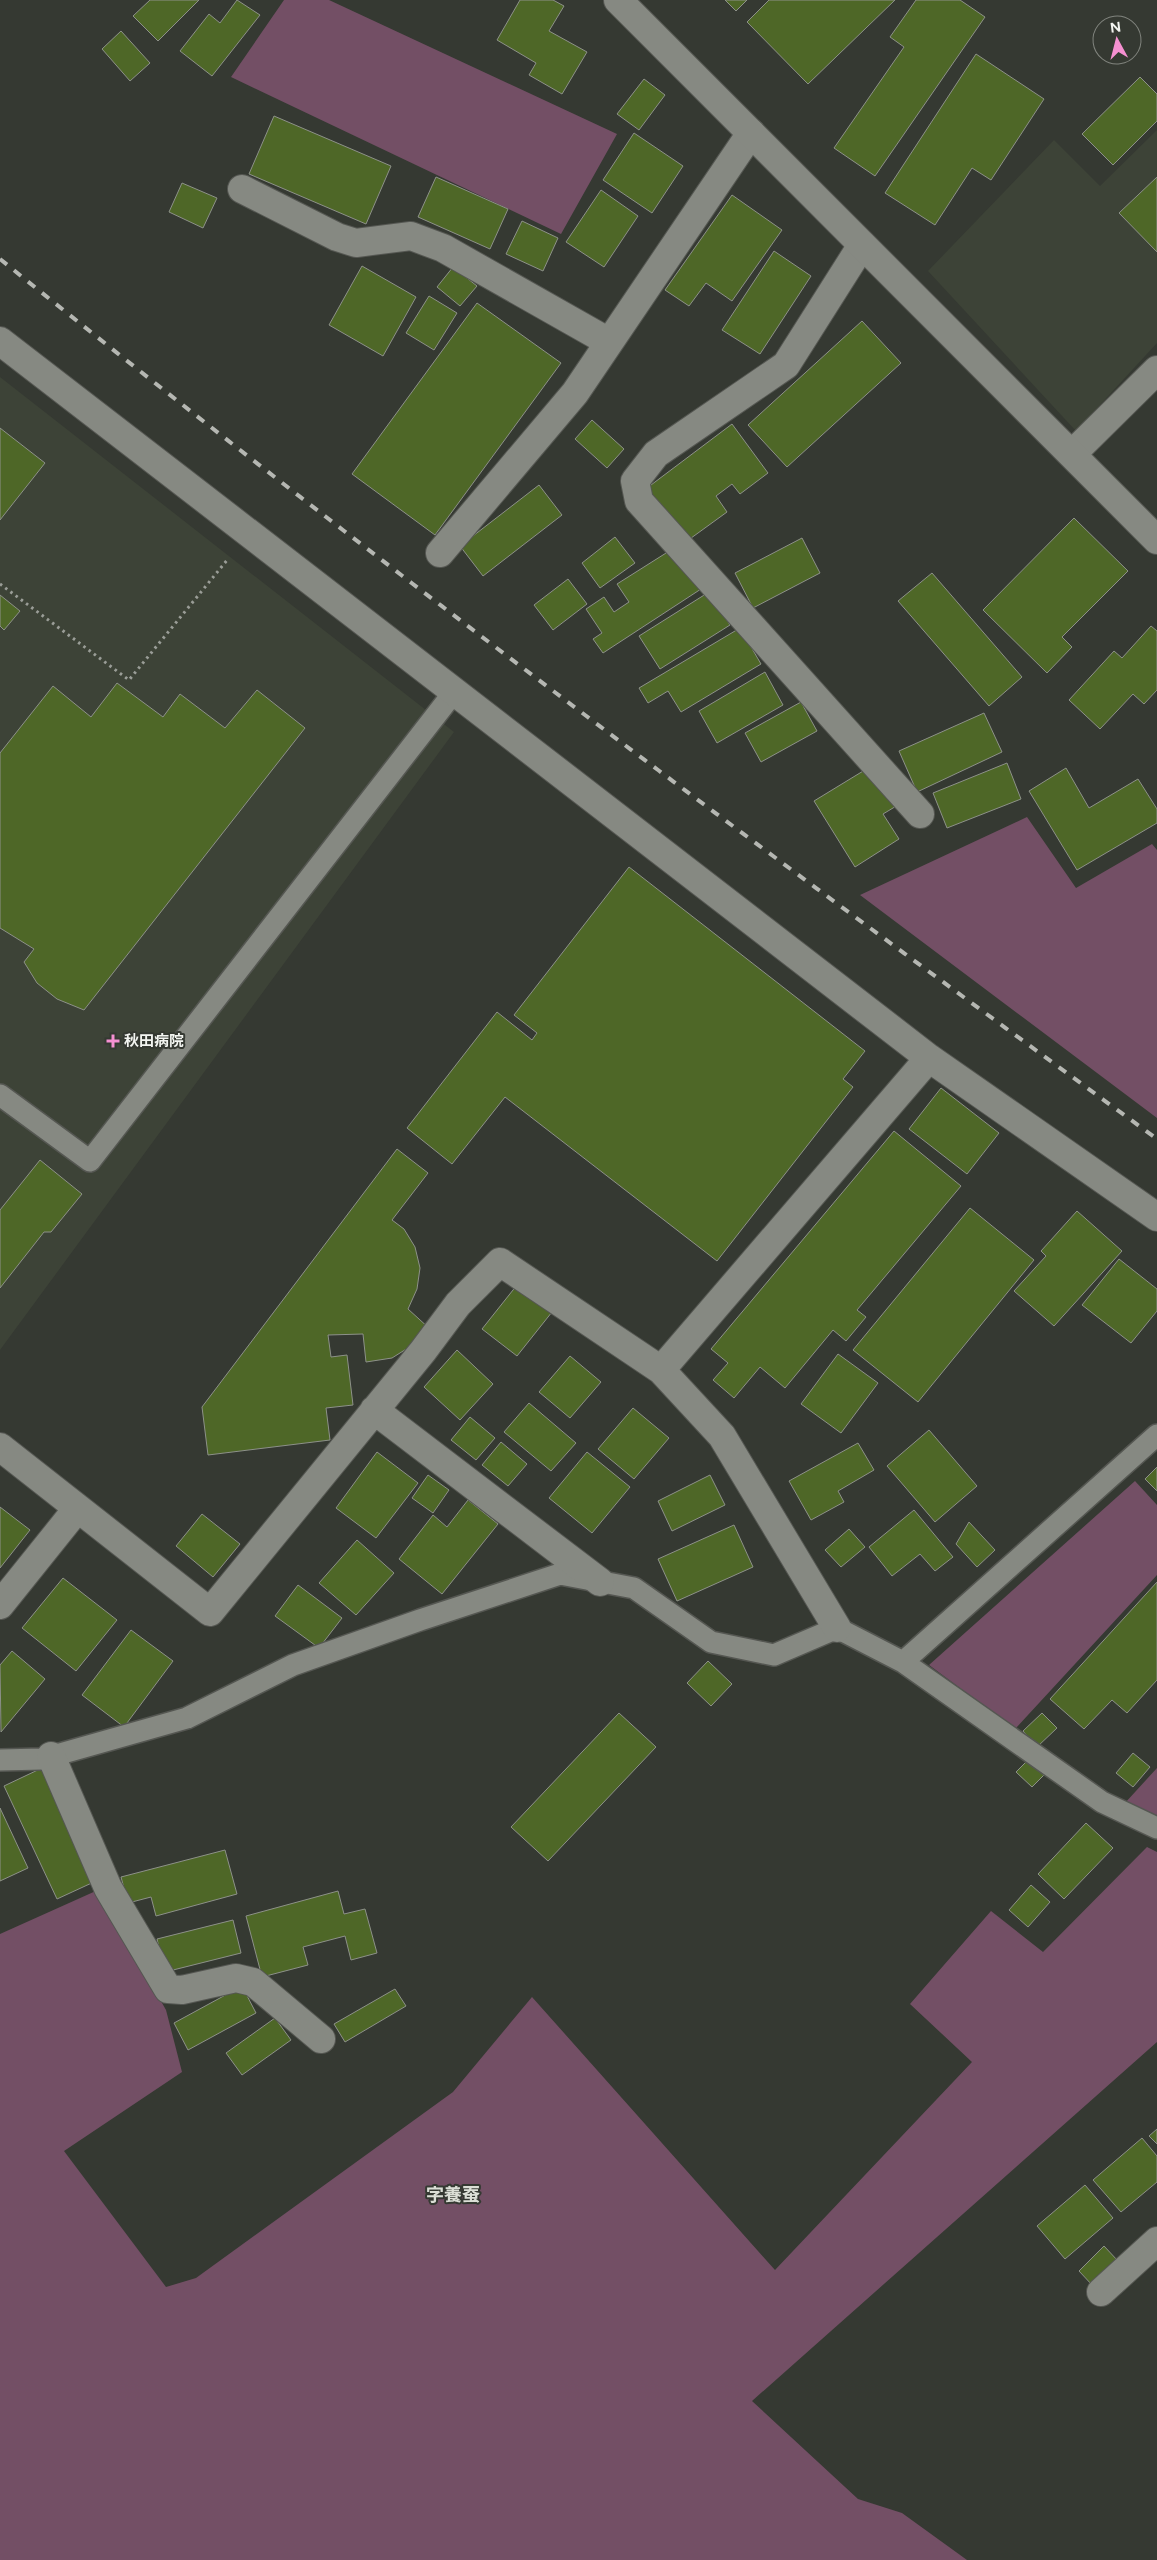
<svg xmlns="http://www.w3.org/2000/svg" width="1157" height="2560" viewBox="0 0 1157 2560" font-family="Figtree,'Noto Sans JP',sans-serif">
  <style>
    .built { fill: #3d4337 }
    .green { fill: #734f65 }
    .building { fill: #4e6727; stroke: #8d9189 }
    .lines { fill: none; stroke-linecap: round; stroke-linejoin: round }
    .lane-casing { stroke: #555752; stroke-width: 24 }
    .street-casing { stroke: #555752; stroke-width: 30 }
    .secondary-casing { stroke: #555752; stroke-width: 30 }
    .path { stroke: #9a9d97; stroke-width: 3; stroke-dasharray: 2.5 4; stroke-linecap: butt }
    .lane { stroke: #868982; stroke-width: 21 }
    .street { stroke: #868982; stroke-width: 28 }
    .secondary { stroke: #868982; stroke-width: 28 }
    .rail { stroke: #b5b7b2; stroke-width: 4; stroke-dasharray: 9 9; stroke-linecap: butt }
    .poi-dot { fill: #f590d1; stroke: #353932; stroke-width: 2 }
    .labels { text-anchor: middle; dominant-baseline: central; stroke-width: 4; stroke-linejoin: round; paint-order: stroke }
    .poi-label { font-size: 15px; font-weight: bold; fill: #f3f5f1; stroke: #353932; text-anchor: start }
    .quarter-label { font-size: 18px; font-weight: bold; fill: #dbdfd6; stroke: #353932 }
  </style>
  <rect width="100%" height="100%" fill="#353932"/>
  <path class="built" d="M1157,130V343L1076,431L928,271L1054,140L1100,186Z
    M0,377L454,732L0,1350Z"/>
  <path class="green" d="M284,0H329L617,134L561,234L231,77Z
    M1027,817L1076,888L1152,844L1157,850V1118L860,895Z
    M1135,1481L1157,1505V1575L1015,1729L929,1665Z
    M1157,1768V1820L1125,1803Z
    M1147,1847L1157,1852V2042L752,2401L858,2499L902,2513L967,2560H0V1934L98,1890L166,2010L182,2072L64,2151L166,2287L196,2278L453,2092L532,1997L775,2270L972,2062L910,2004L991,1911L1043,1952Z"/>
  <path class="building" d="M150,0H199L158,41L133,16Z
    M237,0L260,15L212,76L180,51L209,14L220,23Z
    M520,0H553L564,6L549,31L587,52L562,94L529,75L536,63L497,40Z
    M725,0H747L736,11Z
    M769,0H895L808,84L747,22Z
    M916,0H960L985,17L875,176L834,148L904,47L890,37Z
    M121,31L150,63L130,81L102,49Z
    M976,54L1044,99L991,180L972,168L935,225L885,193Z
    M1140,77L1157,94V121L1113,165L1082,134Z
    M644,79L665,95L639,130L617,114Z
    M274,116L391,166L366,224L249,174Z
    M634,133L683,166L652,213L603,180Z
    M436,177L508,209L490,249L418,217Z
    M1157,177V252L1119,213Z
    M182,183L217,198L203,228L169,212Z
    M601,190L638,216L604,267L566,242Z
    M732,195L782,230L732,301L706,283L689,306L665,290Z
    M522,221L558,238L543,271L506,254Z
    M774,251L811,276L760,354L722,330Z
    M362,266L416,297L383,356L329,325Z
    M453,267L477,286L460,306L437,287Z
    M429,296L457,313L434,350L406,333Z
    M477,303L561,363L435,535L352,474Z
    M862,321L901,363L787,467L748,425Z
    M592,420L624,449L607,468L575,439Z
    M732,424L768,473L740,494L732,484L716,496L727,512L687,541L647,488Z
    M0,428L45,463L0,520Z
    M539,485L562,515L483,576L460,546Z
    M1074,518L1128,571L1062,637L1072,647L1047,673L983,610Z
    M615,537L635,563L600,588L582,563Z
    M802,538L820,573L753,608L735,573Z
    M674,548L701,589L603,653L593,639L602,633L586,609L604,597L614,612L629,602L617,584Z
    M932,573L1022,677L989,706L898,601Z
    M568,579L587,604L553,630L534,605Z
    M709,592L730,625L660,669L639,636Z
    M0,595L20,611L4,630L0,626Z
    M1151,626L1157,631V690L1144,704L1133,694L1100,729L1069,700L1114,651L1122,658Z
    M740,628L761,664L681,712L668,691L648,703L639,688Z
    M765,672L783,705L717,743L699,711Z
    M117,683L163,717L180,694L225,728L257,690L305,728L84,1010L57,999L37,983L24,962L34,949L0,928V753L53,686L91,717Z
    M801,702L817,731L761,762L745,733Z
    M984,713L1002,752L917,792L899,751Z
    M1007,763L1021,799L947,828L933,793Z
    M873,765L898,805L883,814L899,839L855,867L814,801Z
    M1066,768L1089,808L1138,779L1157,809V823L1077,870L1029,791Z
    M629,867L865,1051L843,1079L853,1087L717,1261L505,1097L452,1164L407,1128L497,1012L532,1040L537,1033L514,1015Z
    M941,1088L999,1133L967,1174L909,1129Z
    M894,1131L961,1186L857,1310L866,1317L846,1341L833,1330L785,1388L760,1367L734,1398L713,1380L728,1363L711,1349Z
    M397,1149L428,1173L392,1220L404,1229L415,1247L420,1268L417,1289L408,1309L430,1329L419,1341L392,1358L366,1362L363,1334L328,1335L331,1357L347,1355L353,1405L326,1408L330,1440L208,1455L202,1407Z
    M40,1160L82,1194L51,1232H44L0,1288V1210Z
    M970,1208L1034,1260L918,1402L853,1350Z
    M1077,1211L1122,1251L1054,1326L1014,1291L1046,1256L1041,1251Z
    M1119,1259L1157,1289V1311L1131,1343L1082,1305Z
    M517,1285L552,1312L517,1356L482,1329Z
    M457,1350L493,1384L460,1420L424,1387Z
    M838,1354L878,1383L841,1433L801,1404Z
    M570,1356L601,1382L570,1418L539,1392Z
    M529,1403L576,1443L551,1471L504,1432Z
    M633,1408L669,1438L634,1479L598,1449Z
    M470,1417L495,1438L476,1460L451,1440Z
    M929,1430L977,1486L935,1522L887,1466Z
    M501,1442L527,1464L508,1486L482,1465Z
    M858,1443L874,1470L838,1491L844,1502L811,1520L789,1481Z
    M377,1452L418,1483L376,1538L336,1508Z
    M587,1452L630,1487L592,1533L549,1498Z
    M1157,1467V1491L1145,1479Z
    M428,1475L449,1490L433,1513L412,1498Z
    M710,1475L725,1505L672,1531L658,1501Z
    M468,1500L498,1524L442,1594L399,1559L433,1515L447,1527Z
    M0,1507L30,1530L0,1568Z
    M914,1510L953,1557L935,1571L920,1554L892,1576L869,1547Z
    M202,1514L240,1544L213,1577L176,1546Z
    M969,1522L995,1550L977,1567L956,1544Z
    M734,1525L753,1567L677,1601L658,1559Z
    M849,1529L865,1547L841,1567L825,1550Z
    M357,1540L394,1573L356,1615L319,1583Z
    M63,1578L117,1620L76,1671L22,1628Z
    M1157,1582V1680L1127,1713L1112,1700L1084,1729L1050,1699Z
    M298,1585L342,1618L319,1648L275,1616Z
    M131,1630L173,1661L124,1727L82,1695Z
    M12,1651L45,1679L1,1732L0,1665Z
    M708,1661L732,1684L711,1706L687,1683Z
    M619,1713L656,1747L548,1861L511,1827Z
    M1042,1713L1057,1728L1037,1747L1023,1731Z
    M1133,1753L1150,1767L1133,1787L1116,1773Z
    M1028,1760L1044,1775L1032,1787L1016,1772Z
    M42,1768L96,1881L57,1899L4,1786Z
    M0,1808L28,1868L0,1881Z
    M1086,1823L1113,1848L1064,1899L1038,1874Z
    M225,1850L237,1894L156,1916L151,1897L128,1903L121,1877Z
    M1031,1885L1050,1902L1028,1927L1009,1910Z
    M338,1891L344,1914L365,1909L377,1953L351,1960L345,1936L303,1947L308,1965L262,1977L246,1916Z
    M233,1920L241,1953L165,1972L157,1939Z
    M242,1986L256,2013L188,2050L174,2023Z
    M395,1989L406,2006L345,2042L334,2024Z
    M275,2018L291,2040L242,2075L226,2053Z
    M1157,2129V2144L1149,2136Z
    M1142,2138L1157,2156V2182L1121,2212L1093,2180Z
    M1085,2185L1113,2218L1065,2259L1037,2226Z
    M1104,2246L1118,2261L1093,2286L1079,2271Z"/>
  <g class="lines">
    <g class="lane-casing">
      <path id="lane" d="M0,1095L90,1161L454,692
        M903,1662L1157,1435
        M0,1760L42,1759L187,1718L293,1665L420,1620L560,1574L634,1588L711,1642L774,1655L837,1628L903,1662L1102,1802L1157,1828"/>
    </g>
    <g class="street-casing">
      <path id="street" d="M242,189L337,237L356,243L411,236L443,248L609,342
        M862,245L786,365L656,454L635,481L639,501L920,814
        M0,341L929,1058L1157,1217
        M1072,454L1157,370
        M440,553L575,393L751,133
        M661,1370L929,1058
        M374,1410L600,1582
        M0,1447L210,1612L423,1351L458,1304L500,1262L661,1370L722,1436L837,1628
        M0,1605L77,1509
        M51,1756L108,1888L168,1989L182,1990L236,1978L253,1982L321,2039
        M1101,2292L1157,2241"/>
    </g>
    <g class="secondary-casing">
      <path id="secondary" d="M618,0L1157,540"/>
    </g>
    <path class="path" d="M0,584L129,680L228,559"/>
    <use href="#lane" class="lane"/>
    <use href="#street" class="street"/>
    <use href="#secondary" class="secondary"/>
    <path class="rail" d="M0,259C377,564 766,853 1157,1139"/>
  </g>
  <path class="poi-dot" d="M110.5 1033.5h5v5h5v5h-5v5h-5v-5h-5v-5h5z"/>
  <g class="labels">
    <g class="poi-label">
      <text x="124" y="1041">秋田病院</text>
    </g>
    <g class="quarter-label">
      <text x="453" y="2195">字養蚕</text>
    </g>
  </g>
  <g transform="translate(1117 40) rotate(353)"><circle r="24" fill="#353932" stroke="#81847e"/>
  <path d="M0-4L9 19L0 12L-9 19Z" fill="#f590d1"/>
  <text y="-8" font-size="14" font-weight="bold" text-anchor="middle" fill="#f3f5f1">N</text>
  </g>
</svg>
